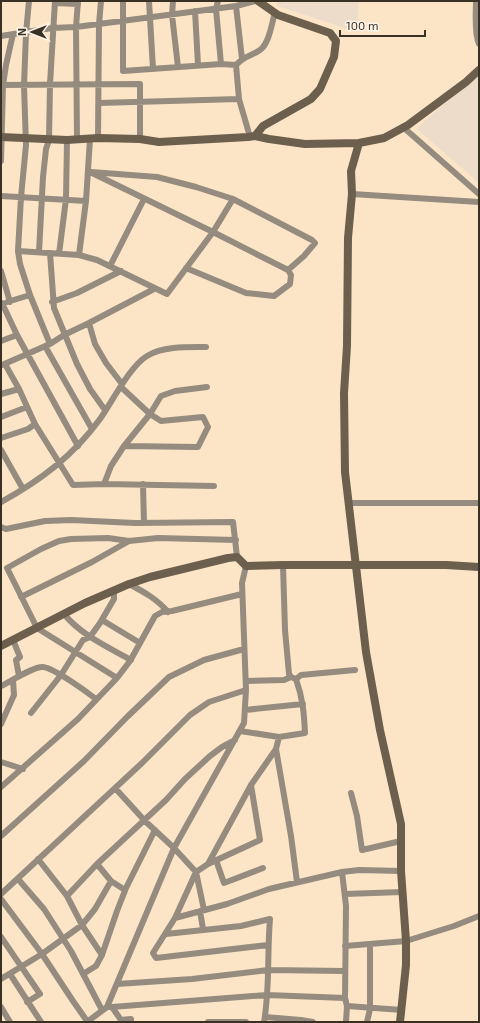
<svg xmlns="http://www.w3.org/2000/svg" width="480" height="1023" viewBox="0 0 480 1023" font-family="'Exo 2',sans-serif">
  <style>
    .education { fill: #eedccb }
    .lines { fill: none; stroke-linecap: round; stroke-linejoin: round }
    .street { stroke: #958b7f; stroke-width: 6 }
    .secondary { stroke: #6d5f4d; stroke-width: 8 }
  </style>
  <rect width="100%" height="100%" fill="#fce5c6"/>
  <path class="education" d="M277,1H359L357,32L277,6Z
    M479,73V183L417,129L419,126Z"/>
  <g class="lines">
    <path class="street" d="M29,1L26,33L24,86L26,145L21,197L18,251L20,264L30,295L50,344
      M123,1V71L221,64L236,65
      M149,1L153,69
      M173,1L172,15L178,67
      M218,1L216,9L221,64
      M476,1C476,12 474,34 479,44
      M55,3L78,4
      M236,6L242,59
      M195,11L198,65
      M1,36L52,28L76,27L236,6L255,1
      M1,85L140,84V139
      M99,103L239,99
      M403,127L479,194
      M250,137L239,99L236,65C245,55 250,57 260,50C269,44 272,23 275,12
      M98,138L99,24L101,1
      M77,140L76,27L78,1
      M1,161L3,85L6,65L13,34
      M91,172L157,177L196,187L233,199L312,240L315,243L304,256L288,270
      M352,194L479,202
      M1,196L86,201
      M18,251L79,255L97,260L167,294L213,232L88,171
      M39,252L43,177L46,149L49,140L50,84L55,1
      M50,253L54,308L77,364L90,389L105,410
      M59,254L66,199L67,140
      M79,255L86,201L90,139
      M110,266L144,199
      M186,268L246,293L274,296L290,284L291,275L288,270L213,232L233,199
      M1,271L10,302
      M7,302L30,295
      M52,302L77,293L121,271
      M2,303L17,335L78,446
      M89,323L95,344L106,363L122,384
      M1,341L17,335
      M45,346L92,429
      M5,364L19,389L35,424L73,485L104,484L214,486
      M2,365L50,344L64,335L89,323L154,289
      M121,387L150,414L161,421L203,417L208,427L198,447L124,446
      M1,394L19,389
      M1,417L27,407
      M1,438L28,429L35,424
      M1,450L23,489
      M104,484L111,466L124,446L150,414L161,396L175,391L207,387
      M143,484L144,523
      M1,502C41,480 73,456 100,419C112,402 130,366 147,356C163,346 188,347 206,347
      M348,503H479
      M1,527L6,529L45,521L71,520L135,523L233,522L237,557
      M129,584C144,592 157,599 168,612
      M21,597L92,562L129,541
      M64,614C81,635 108,647 131,660
      M102,620L140,643
      M13,640L20,657L16,660L19,676
      M117,678L37,628L7,568L41,549L59,541L71,539L108,538L129,541L158,538L236,540
      M296,679L301,675L355,670
      M246,681L284,680L291,677
      M1,686C10,682 34,666 43,667C54,668 87,692 96,699
      M245,710L303,704
      M31,713L61,675L83,640L90,637L100,623L114,599V591
      M1,724L14,695L13,680
      M240,731L279,737L305,733C304,713 303,699 296,679L291,677L289,674L285,630L283,565
      M276,749L291,836L297,882
      M1,762L23,769
      M251,785L260,840L208,864L196,872L175,918L153,953L156,958L268,945
      M1,787L78,719L117,678L130,661L155,616L162,612L172,611L242,594
      M115,788L145,821L174,848L196,872L204,910
      M351,793L357,816L362,850L401,841
      M1,836L84,761L127,717L169,677L204,660L244,649
      M38,859L67,896L82,925L102,955
      M216,860L224,883L263,868
      M97,864L111,881
      M208,864L251,785L276,749L279,737
      M342,872L346,906L345,998L347,1006L346,1022
      M18,879L44,909L71,951L102,1010
      M1,894L142,763L190,715L209,702L246,690
      M345,894L402,892
      M67,896L97,864L166,800L185,779L210,756L222,747L235,740
      M1,899L42,954L73,1001L87,1021
      M200,911L203,929
      M175,918L227,904L269,889L342,872L359,870L401,871
      M166,934L241,926L270,919C267,954 270,988 264,1022
      M1,937L40,994L27,1002
      M345,946L406,941L454,926L479,916
      M10,974L41,1022
      M83,974L96,966L102,955L117,911L126,888L155,830
      M1,979L42,954L82,925L95,909L111,881L125,890
      M117,984L192,979L268,970L345,971
      M347,1006L402,1010
      M1,1007L10,1022
      M109,1007H112L121,1020L131,1019V1022
      M112,1007L267,995L345,998
      M265,1017L301,1020L313,1022
      M87,1022L107,1007L174,848L244,723L246,690L242,583L246,566
      M208,1022H246
      M367,1022L370,1009V944"/>
    <path class="secondary" d="M255,136L263,126L311,99L320,89L334,57L336,41L330,33L278,15L258,1
      M1,137L67,140L98,138L140,139L159,142L248,137L255,136L269,139L305,144L359,143L384,138L408,125L466,82L479,70
      M359,143L351,171L352,194L348,238L347,346L344,393L345,472L366,652L380,730L401,824V871L406,941V965L400,1022
      M1,646L85,603L129,584L150,577L228,558L237,557L246,566L283,565H446L479,567"/>
  </g>
  <rect width="480" height="1023" fill="none" stroke="#3a3125" stroke-width="4"/>
  <g transform="translate(32 32) rotate(270)" stroke="#fef5e8" stroke-width="3" paint-order="stroke">
  <path d="M0-3L7 15L0 10L-7 15Z" fill="#3a3125"/>
  <text y="-6" font-size="11" font-weight="bold" text-anchor="middle" fill="#3a3125">N</text>
  </g>
  <path d="M340 30v6h85v-6" fill="none" stroke="#3a3125" stroke-width="2"/>
  <text x="346" y="30" font-size="12" fill="#3a3125" stroke="#fef5e8" stroke-width="3" paint-order="stroke">100 m</text>
</svg>
